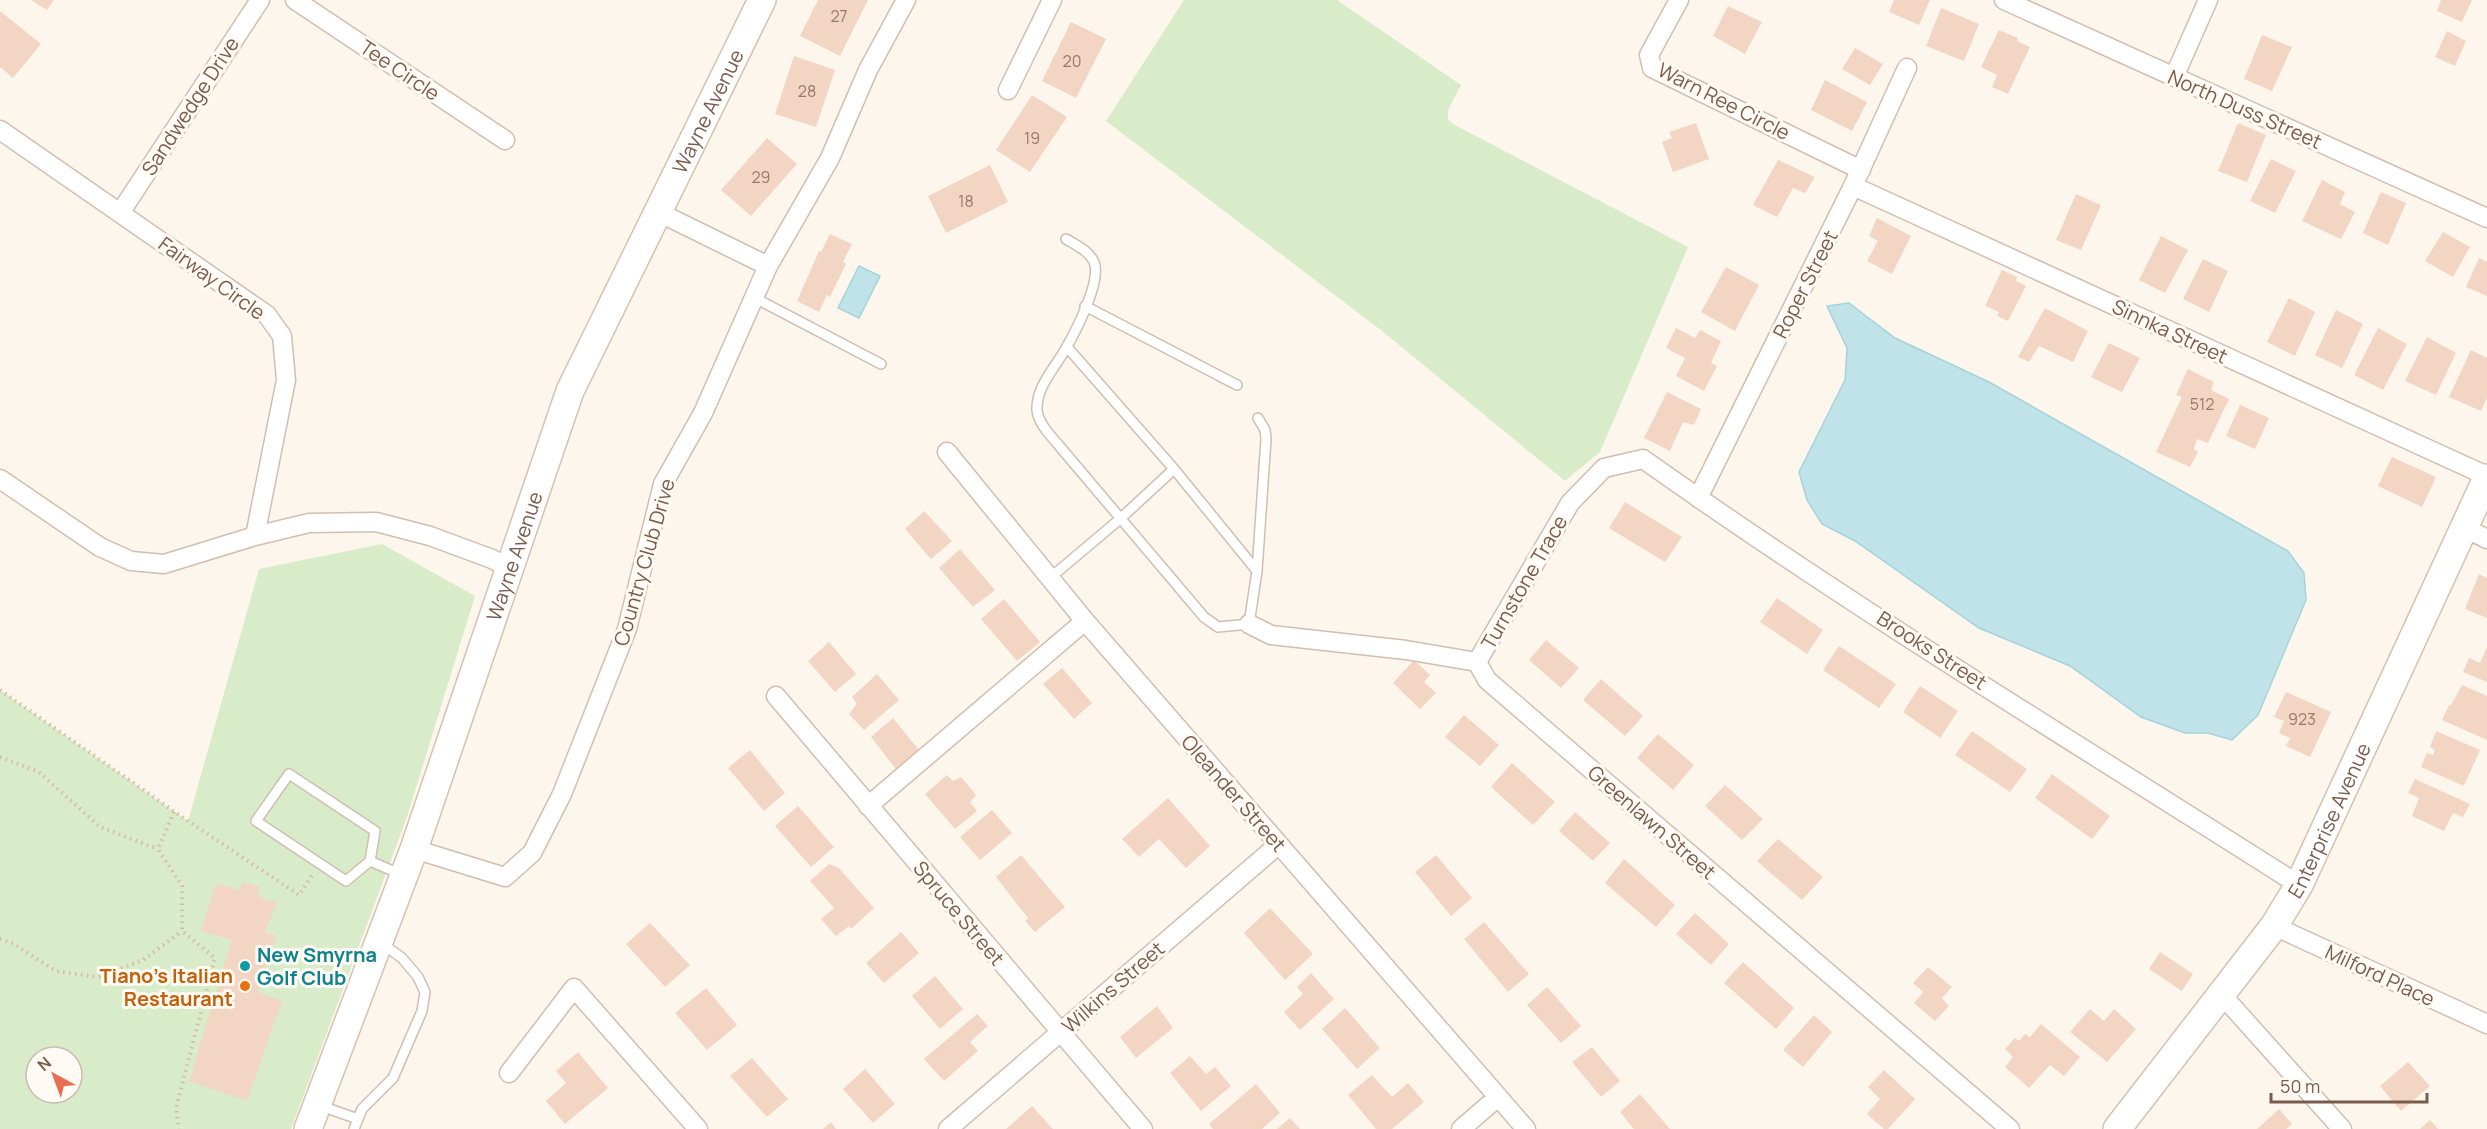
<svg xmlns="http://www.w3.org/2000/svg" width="2487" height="1129" viewBox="0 0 2487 1129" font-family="Manrope,sans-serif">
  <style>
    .green { fill: #d8ecc9; fill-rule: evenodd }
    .water { fill: #bfe3e8; stroke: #a5d3da; stroke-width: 1.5 }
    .building { fill: #f3d5c3 }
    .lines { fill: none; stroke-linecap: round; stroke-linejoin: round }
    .lane-casing { stroke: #d1beb0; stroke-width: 12 }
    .street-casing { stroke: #d1beb0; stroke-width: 21 }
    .secondary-casing { stroke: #d6c0b0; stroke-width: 30 }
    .path { stroke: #d9b8a5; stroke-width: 4; stroke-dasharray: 1.5 4.5; stroke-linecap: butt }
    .lane { stroke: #fff; stroke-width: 9 }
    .street { stroke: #fff; stroke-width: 18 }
    .secondary { stroke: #fff; stroke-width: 27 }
    .culture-dot { fill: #0f9aa8; stroke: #fffaf3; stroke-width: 2 }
    .food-dot { fill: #e8710a; stroke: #fffaf3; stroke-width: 2 }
    .labels { text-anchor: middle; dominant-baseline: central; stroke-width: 6; stroke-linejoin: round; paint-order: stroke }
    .number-label { font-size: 16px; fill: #987a6a }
    .street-label { font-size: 20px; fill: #7a5c4d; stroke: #fffaf3 }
    .culture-label { font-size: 20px; font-weight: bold; fill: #0d838f; stroke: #fffaf3; text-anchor: start }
    .food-label { font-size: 20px; font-weight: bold; fill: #c56008; stroke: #fffaf3; text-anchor: end }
  </style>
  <rect width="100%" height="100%" fill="#fdf6ec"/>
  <path class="green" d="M1184,0H1337L1461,85L1448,110V119L1453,124L1688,247L1600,452L1565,481L1382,331L1106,121Z
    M382,544L475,596L407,817L291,1129H0V690L188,821L259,569ZM36,1057H72V1093H36Z"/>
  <path class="water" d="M859,266L880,276L859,318L838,308Z
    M1849,303L1895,338L1989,382L2288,551L2304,573L2306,600L2258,715L2232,740L2208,733H2185L2141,717L2070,666L1979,628L1855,541L1822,524L1807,500L1799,472L1845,380L1847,348L1827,306Z"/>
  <path class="building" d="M31,0H54L47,10Z
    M818,0H868L840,56L800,36Z
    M1894,0H1930L1919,25L1889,12Z
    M2441,0H2472L2462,22L2437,11Z
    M1728,6L1762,22L1745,54L1713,36Z
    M1941,8L1979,24L1964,61L1926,46Z
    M0,11L41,44L13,78L0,67Z
    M1071,22L1106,39L1076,98L1042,81Z
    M1999,30L2018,38L2017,41L2030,47L2008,94L1992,87L1997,75L1981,67Z
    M2447,31L2466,41L2455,66L2435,57Z
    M2262,35L2292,47L2272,91L2244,79Z
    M1855,48L1883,64L1870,85L1842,69Z
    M794,56L835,70L816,127L775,114Z
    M1825,80L1867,102L1852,131L1811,110Z
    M1032,95L1067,117L1030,172L996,150Z
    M1696,123L1709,159L1673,172L1662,142L1672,138L1669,132Z
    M2238,123L2266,135L2247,182L2218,171Z
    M767,138L797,164L751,216L721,190Z
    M2271,159L2296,171L2275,213L2250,201Z
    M1778,160L1815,177L1805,193L1793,188L1777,217L1753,205Z
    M990,165L1008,202L946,233L928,196Z
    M2322,180L2345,192L2340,204L2355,212L2341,239L2302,221Z
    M2381,192L2406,203L2388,245L2363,233Z
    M2076,194L2101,205L2081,250L2056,240Z
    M1877,218L1911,236L1892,274L1867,261L1878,241L1869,236Z
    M2443,232L2470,247L2453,277L2425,261Z
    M830,234L852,244L843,262L846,264L830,297L827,295L819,312L797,301L819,251L821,252Z
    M2161,236L2188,250L2165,293L2139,280Z
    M2479,258L2487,262V296L2466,287Z
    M2203,259L2228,271L2209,312L2183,299Z
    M1726,267L1759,285L1735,331L1701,312Z
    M2002,270L2017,277L2016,281L2026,286L2008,321L1997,316L1999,312L1985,306Z
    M2289,298L2315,312L2295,356L2267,342Z
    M2045,308L2088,331L2073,362L2039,346L2029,362L2018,357Z
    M2336,310L2363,324L2342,368L2315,355Z
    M1676,328L1695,338L1700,330L1721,341L1711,363L1717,366L1704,391L1676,376L1685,358L1666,348Z
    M2378,328L2407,344L2383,390L2354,375Z
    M2427,337L2456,353L2436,395L2405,381Z
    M2109,343L2140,358L2122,392L2091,377Z
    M2471,350L2487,358V398L2481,411L2449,397Z
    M2188,369L2214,382L2211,390L2229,399L2208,443L2197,439L2194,449L2198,452L2190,467L2156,452L2182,397L2176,395Z
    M1667,392L1701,409L1694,425L1683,422L1670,451L1644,438Z
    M2240,405L2269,418L2255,449L2226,436Z
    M2392,457L2436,477L2422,507L2378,486Z
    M1625,502L1682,537L1665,562L1609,528Z
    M924,511L952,541L931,559L905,529Z
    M960,549L995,590L973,607L939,568Z
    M2479,574L2487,578V618L2465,609Z
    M1777,598L1823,630L1807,654L1760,622Z
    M1004,599L1040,642L1017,661L981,619Z
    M1546,640L1579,668L1561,688L1529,660Z
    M829,642L856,674L835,692L808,661Z
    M1839,646L1896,684L1879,708L1823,670Z
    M2487,647V682L2463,672L2469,658L2480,663Z
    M1414,660L1430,675L1424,682L1436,693L1420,709L1393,683Z
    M1062,668L1092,703L1074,719L1043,684Z
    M877,674L899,700L864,730L849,714L857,704L852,697Z
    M1601,679L1643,716L1625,736L1583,700Z
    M2462,685L2487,696V740L2442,720L2449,705H2451Z
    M1920,686L1958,711L1940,738L1903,712Z
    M2286,692L2331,712L2310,757L2286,746L2290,738L2279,733L2284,721L2274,717Z
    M1464,715L1499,745L1480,766L1445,737Z
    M893,718L919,750L896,769L871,737Z
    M1972,731L2027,769L2010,792L1955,755Z
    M2436,731L2480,750L2464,786L2421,767L2427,753L2433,755L2435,750L2430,747Z
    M1658,734L1694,765L1673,790L1637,758Z
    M750,750L785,793L764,811L728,768Z
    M1512,763L1555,802L1533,825L1491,787Z
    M2052,774L2110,816L2092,839L2035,798Z
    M947,775L953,781L961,777L976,795L970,802L977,811L955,829L925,794Z
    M2415,779L2470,804L2463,817L2453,813L2444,831L2412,816L2419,798L2408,793Z
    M1725,785L1763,819L1742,840L1705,806Z
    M1168,798L1210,846L1186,868L1159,839L1139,857L1122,839Z
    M798,806L834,847L811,867L775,826Z
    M992,810L1012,833L980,860L960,837Z
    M1575,812L1610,843L1593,861L1559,831Z
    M1778,839L1823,877L1802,900L1757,861Z
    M1021,855L1065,907L1035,932L1025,921L1028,918L996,877Z
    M1436,855L1472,898L1451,916L1415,872Z
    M1624,859L1675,905L1656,927L1605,883Z
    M829,864L839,868L874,908L851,929L849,926L836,936L821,919L834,908L810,881Z
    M242,882L260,887L258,896L277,903L265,932L276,936L258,992L282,1001L247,1101L189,1081L232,940L201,931L216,883L240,891Z
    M1270,908L1313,954L1285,980L1244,933Z
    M1695,913L1729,944L1711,965L1676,934Z
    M1484,922L1529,974L1508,992L1464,939Z
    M650,923L690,965L665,987L626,944Z
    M901,932L919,953L884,983L866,963Z
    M2160,952L2193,974L2182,991L2149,969Z
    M1743,962L1794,1008L1776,1029L1724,983Z
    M1928,967L1952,987L1942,998L1949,1006L1935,1021L1914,1003L1923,992L1913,983Z
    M1311,973L1334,999L1300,1030L1284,1012L1303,994L1297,987Z
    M935,976L963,1009L940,1029L912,996Z
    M1547,987L1581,1026L1561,1043L1527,1005Z
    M706,988L737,1025L707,1050L675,1013Z
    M1157,1006L1173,1028L1136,1058L1120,1037Z
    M1345,1008L1380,1048L1357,1069L1322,1029Z
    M2090,1009L2104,1021L2114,1009L2136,1029L2107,1062L2070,1032Z
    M977,1014L988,1026L970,1042L978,1051L944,1081L924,1059Z
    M1814,1015L1832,1032L1803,1067L1783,1050Z
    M2041,1024L2080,1057L2064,1076L2050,1065L2029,1088L2005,1067L2013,1057L2005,1049L2015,1038L2019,1041L2025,1034L2030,1037Z
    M1592,1047L1620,1081L1601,1097L1572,1062Z
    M578,1052L608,1088L565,1124L546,1101L566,1083L556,1071Z
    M1190,1056L1206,1074L1215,1067L1231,1086L1201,1111L1170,1073Z
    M752,1058L788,1099L767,1117L730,1076Z
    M2408,1062L2430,1086L2401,1111L2380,1086Z
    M865,1069L895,1104L873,1123L843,1089Z
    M1884,1070L1915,1099L1888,1129H1884L1867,1114L1880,1099L1868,1087Z
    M1372,1075L1392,1097L1408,1083L1424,1102L1392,1129H1376L1348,1095Z
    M1256,1084L1280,1113L1262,1129H1213L1209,1124Z
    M1640,1094L1670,1129H1634L1620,1112Z
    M1032,1106L1053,1129H1006Z
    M2279,1109L2292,1124L2286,1129H2257Z
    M1290,1118L1300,1129H1277Z
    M2430,1120L2438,1129H2420Z
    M831,1122L836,1129H823Z"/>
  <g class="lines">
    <g class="lane-casing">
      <path id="lane" d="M1066,239C1076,245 1089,251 1094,262C1102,280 1076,331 1066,348C1056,367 1036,386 1037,410C1038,424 1053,438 1061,448L1204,617L1218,627L1249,624L1257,571L1266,439L1265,430L1258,418
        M753,297L881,364
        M1085,306L1237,385
        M1067,347L1174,469L1257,571
        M1050,578L1120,519L1174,469
        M289,774L375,831L370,861L346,881L256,821Z
        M370,861L402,875
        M321,1106L358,1119
        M354,1129L362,1109L393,1078L422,1011L425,992L418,977L402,958L380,942"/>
    </g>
    <g class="street-casing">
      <path id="street" d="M295,0L505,140
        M1679,0L1649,55L1652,68L1861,170
        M2004,0L2487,218
        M2174,77L2208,0
        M1008,90L1052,0
        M0,130L267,315L282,336L286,380L255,536
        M1853,186L2487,476
        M658,212L768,266
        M120,213L260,0
        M947,452L1085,621L1526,1129
        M0,479L100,547L131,561L164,564L255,536L309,523L376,522L430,536L492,559L511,569
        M1698,498L1853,186L1907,68
        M2465,528L2487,539
        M1249,624L1271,635L1406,650L1477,662
        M1477,662L1570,503L1604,468L1643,459C1856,610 2079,745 2299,885
        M1477,662L1487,680L2010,1129
        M776,696L1143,1129
        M868,806L1085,621
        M414,849L505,877L532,853L562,794L627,629L663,484L703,413L768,266L830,158L868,70L906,0
        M2274,926L2487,1024
        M2222,995L2342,1129
        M509,1073L574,988L698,1129
        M948,1129L1278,845
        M1461,1129L1498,1097"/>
    </g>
    <g class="secondary-casing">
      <g id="secondary">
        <path id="s1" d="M308,1129L414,849L570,391L762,0"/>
        <path id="s2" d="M2117,1129L2274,926L2299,885L2487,478"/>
      </g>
    </g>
    <path class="path" d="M0,690L188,821L299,895L313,874
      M0,757L39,772L100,827L158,849
      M174,812L158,849L182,886V931L215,958L176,1108L179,1129
      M0,939L12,943L56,971L98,977L143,960L182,931"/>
    <use href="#lane" class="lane"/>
    <use href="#street" class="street"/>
    <use href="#secondary" class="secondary"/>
  </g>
  <circle class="culture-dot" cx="245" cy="966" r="6"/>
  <circle class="food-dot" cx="245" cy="986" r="6"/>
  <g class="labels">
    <g class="number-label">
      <text x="839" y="16">27</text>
      <text x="1072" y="61">20</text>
      <text x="807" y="91">28</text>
      <text x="1032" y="138">19</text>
      <text x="761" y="177">29</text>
      <text x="966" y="201">18</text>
      <text x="2202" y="404">512</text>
      <text x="2302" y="719">923</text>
    </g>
    <g class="street-label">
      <text transform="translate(400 70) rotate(34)">Tee Circle</text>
      <text transform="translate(1724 101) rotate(27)">Warn Ree Circle</text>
      <text transform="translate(190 106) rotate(-57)">Sandwedge Drive</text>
      <text transform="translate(2245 109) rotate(24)">North Duss Street</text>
      <text stroke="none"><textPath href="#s1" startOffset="1095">Wayne Avenue</textPath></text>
      <text transform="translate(212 278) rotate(36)">Fairway Circle</text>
      <text transform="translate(1805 284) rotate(-63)">Roper Street</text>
      <text transform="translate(2170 331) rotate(25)">Sinnka Street</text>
      <text stroke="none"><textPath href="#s1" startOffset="609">Wayne Avenue</textPath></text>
      <text transform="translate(644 562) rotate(-74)">Country Club Drive</text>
      <text transform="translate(1524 582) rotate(-60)">Turnstone Trace</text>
      <text transform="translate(1932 650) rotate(33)">Brooks Street</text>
      <text transform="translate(1234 793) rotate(49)">Oleander Street</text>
      <text stroke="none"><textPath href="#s2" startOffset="376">Enterprise Avenue</textPath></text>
      <text transform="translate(1652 822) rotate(41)">Greenlawn Street</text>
      <text transform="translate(959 913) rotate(50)">Spruce Street</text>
      <text transform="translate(2380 975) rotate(25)">Milford Place</text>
      <text transform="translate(1113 987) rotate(-41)">Wilkins Street</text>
    </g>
    <g class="culture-label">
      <text x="257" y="954">New Smyrna<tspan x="257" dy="23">Golf Club</tspan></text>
    </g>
    <g class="food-label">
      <text x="233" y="975">Tiano's Italian<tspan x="233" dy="23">Restaurant</tspan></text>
    </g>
  </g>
  <g transform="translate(54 1075) rotate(319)"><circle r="28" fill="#fffaf3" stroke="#cabbb1" stroke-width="1.5"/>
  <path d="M0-4.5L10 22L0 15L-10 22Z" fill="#e76f51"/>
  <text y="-9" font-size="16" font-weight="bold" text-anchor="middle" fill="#7a5c4d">N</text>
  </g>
  <path d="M2271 1093v9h156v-9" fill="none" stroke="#7a5c4d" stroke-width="3"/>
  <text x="2280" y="1093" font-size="18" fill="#7a5c4d" stroke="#fffaf3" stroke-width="4.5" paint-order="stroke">50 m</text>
</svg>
